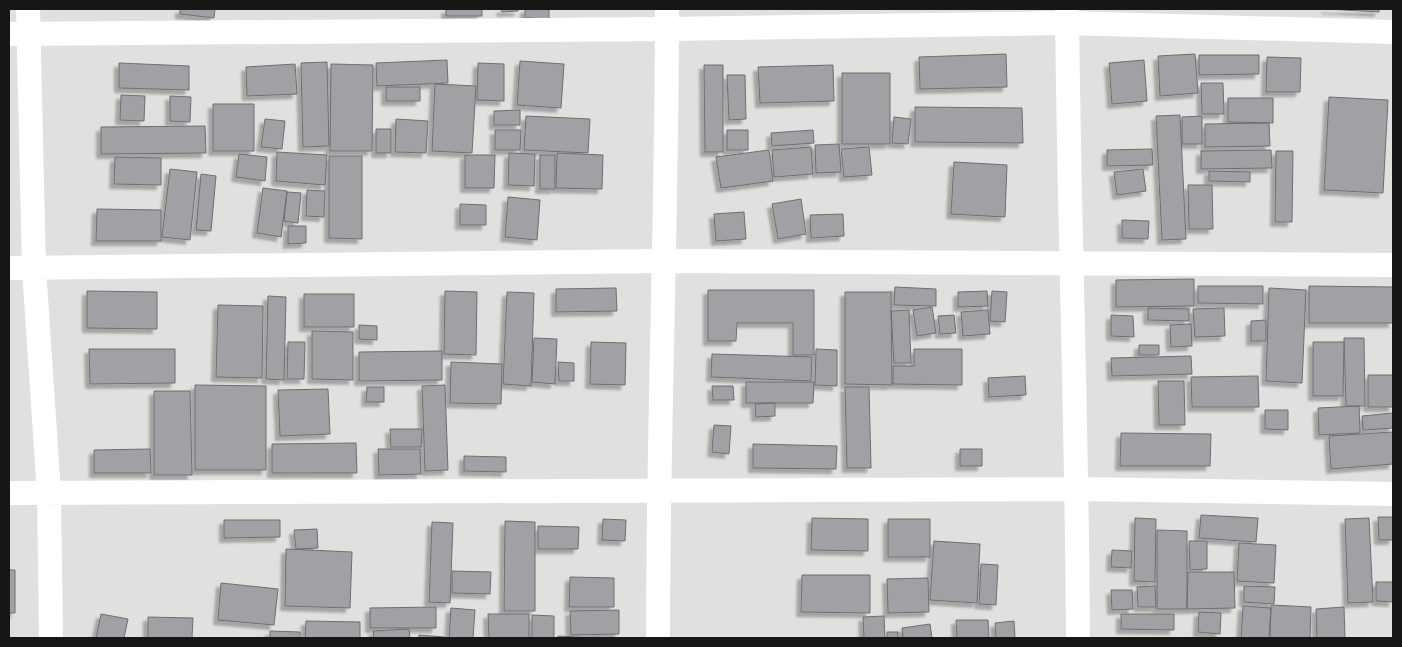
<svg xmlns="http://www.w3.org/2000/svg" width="1402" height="647" viewBox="0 0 1402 647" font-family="'Noto Sans',sans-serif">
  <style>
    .building { fill: #9fa1a4; stroke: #6d6e71; filter: url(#shadow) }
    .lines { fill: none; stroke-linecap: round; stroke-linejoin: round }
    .street { stroke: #fff; stroke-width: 24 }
  </style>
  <defs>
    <filter id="shadow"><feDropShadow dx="-4.5" dy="4.5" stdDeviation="1" flood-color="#0004"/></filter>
  </defs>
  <rect width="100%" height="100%" fill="#e0e1de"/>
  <path class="building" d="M180,9H215L214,18L180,14Z
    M446,9H482V16H446Z
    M501,9H518V11L502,12Z
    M525,9H549V19L525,18Z
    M1326,9H1379V12Z
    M1006,54L1007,87L920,89L919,57Z
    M1195,54L1198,93L1160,96L1158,56Z
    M1199,55H1259V74L1199,75Z
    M1267,57L1301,58L1300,92H1266Z
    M447,60L448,83L377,86L376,63Z
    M1144,60L1147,101L1112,104L1109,63Z
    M520,61L564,64L561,108L517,105Z
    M327,62L329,146L303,147L301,63Z
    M119,63L189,66V90L119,88Z
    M478,63L504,64V101L477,100Z
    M295,64L297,94L247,96L246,67Z
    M331,64L373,65L372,151H330Z
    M704,65H723V152H705Z
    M833,65L834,101L760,103L758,67Z
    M842,73H890V144H842Z
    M727,75H745L746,119L729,120Z
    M1201,83H1223L1224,114H1202Z
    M435,84L476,86L472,153L432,151Z
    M386,87H420V101H386Z
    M121,95L145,96L144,121L120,120Z
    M170,96L191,97L190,122L170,121Z
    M1329,97L1388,100L1383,193L1324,190Z
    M1228,98H1273V123L1228,122Z
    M213,104H254V151H213Z
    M915,107L1022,108L1023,143L915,142Z
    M520,110V125H494V111Z
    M1180,115L1186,239L1162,240L1156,116Z
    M526,116L590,119L588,153L524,150Z
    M1202,116V144H1182V117Z
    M894,117L911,119L908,144L892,143Z
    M265,119L285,121L282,149L261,147Z
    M396,119L428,121L426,153L395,152Z
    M1269,123L1270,146L1205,147V124Z
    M205,126L206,153L101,154V127Z
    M376,129H391V153H376Z
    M495,130H521L520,150H495Z
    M727,130H748V150H727Z
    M813,130L814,143L772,146L771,133Z
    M839,144L841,172L816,173L815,145Z
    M811,147L813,174L774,177L772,150Z
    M869,147L872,175L844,177L841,149Z
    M1152,149L1153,165L1107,166V150Z
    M769,150L773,181L721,188L716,157Z
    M1271,150L1272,168L1201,169V151Z
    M1276,151H1293L1292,222H1275Z
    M277,152L327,155L325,185L276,181Z
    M509,153L535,154L534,186L508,185Z
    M557,153L603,155L602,189L556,188Z
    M239,154L267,157L265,181L236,177Z
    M465,155H495L494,188H465Z
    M540,155H555V189H540Z
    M329,156H362V239L329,238Z
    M115,157L161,158V185L114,184Z
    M954,162L1007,165L1005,217L951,214Z
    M170,169L197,172L190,240L162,237Z
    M1143,169L1146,191L1117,195L1114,172Z
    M1209,171L1250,172V182L1209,181Z
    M201,174L216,176L211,231L196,230Z
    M1188,185H1212L1213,229H1189Z
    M263,188L287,191L281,237L257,233Z
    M307,190L325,191L324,217L306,216Z
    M287,192L301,193L298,223L284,221Z
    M508,197L540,200L537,240L505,237Z
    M801,199L806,234L778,239L772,204Z
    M460,204L486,205V225H460Z
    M97,209L161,210V241H96Z
    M744,212L746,239L716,241L714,214Z
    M843,214L844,236L811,238L810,215Z
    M1122,220L1149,221L1148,239L1122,238Z
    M288,226H306V243L288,244Z
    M1194,279V306L1116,307V280Z
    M1198,286H1263V304L1198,303Z
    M1309,286L1393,287V323H1309Z
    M895,287L936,289V306L894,305Z
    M616,288L617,311L556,312V289Z
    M1269,288L1306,290L1302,383L1266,381Z
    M708,290H814V355H793V323H737L736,341H708Z
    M87,291L157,292V329L87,328Z
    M445,291L477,292L476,355L444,354Z
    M987,291L988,306L958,307V292Z
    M992,291L1007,292L1005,322L990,321Z
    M507,292L534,293L531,386L503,384Z
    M845,292H891L892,385L845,384Z
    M304,294H354V327H304Z
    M268,296L286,297L284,380L266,379Z
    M218,305L263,306L262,378L216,377Z
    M932,307L936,333L917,336L913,310Z
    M1148,308L1189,309V321L1148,320Z
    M1224,308L1225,336L1195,337L1193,309Z
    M909,310L911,363H894L891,311Z
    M988,310L990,334L963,336L961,312Z
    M954,315L956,333L940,334L938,316Z
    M1111,315L1133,316L1134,337L1111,336Z
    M1266,320V341H1251V321Z
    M1191,324L1192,346L1171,347L1170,325Z
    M359,325L377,326V340L359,339Z
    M312,331L353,332V380L312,379Z
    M534,338L557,339L555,384L532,382Z
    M1344,338H1364L1365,406H1346Z
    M288,342H305L304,379H287Z
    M591,342L626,343L625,385L590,384Z
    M1313,342H1344L1343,396H1313Z
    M1139,345H1159V355H1139Z
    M89,349H175V383L90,384Z
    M816,349L837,350V386L815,385Z
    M914,349H962V385L893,384V366H914Z
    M442,351V380L359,381V352Z
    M712,354L812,357L811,381L711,377Z
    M1191,356L1192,374L1112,376L1111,358Z
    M451,362L502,364L501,404L450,403Z
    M558,362L574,363V381H559Z
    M1368,375H1393V407H1368Z
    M1025,376L1026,395L989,397L988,378Z
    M1258,376L1259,407H1192L1191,377Z
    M1158,381H1184L1185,425H1159Z
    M746,382H814L813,403H746Z
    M195,385L266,386V470H195Z
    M445,385L448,470L425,471L422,386Z
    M712,386H733L734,400H713Z
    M367,387H384V402H366Z
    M845,387H869L871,468H847Z
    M328,389L330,434L280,436L278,390Z
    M154,391H190L192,475H154Z
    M775,403V416L756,417L755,404Z
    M1359,406L1360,433L1319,435L1318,408Z
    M1265,410H1288V430L1265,429Z
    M1393,413V428L1363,430L1362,416Z
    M714,425L731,426L729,454L712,452Z
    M390,429H422L421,447H391Z
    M1393,432V464L1331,469L1329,436Z
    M1121,433L1211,434L1210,466H1120Z
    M356,443L357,473H272V444Z
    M753,444L837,446L836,469L753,468Z
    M150,449L151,473H94V450Z
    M378,449H420L421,474L379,475Z
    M960,449H982V466H960Z
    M464,456L506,457V472L464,471Z
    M1201,515L1258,518L1256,542L1199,538Z
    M1378,517H1393V540H1379Z
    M812,518L868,519V551L811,550Z
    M1135,518L1156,519L1155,582L1134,581Z
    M1369,518L1373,602L1348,603L1345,519Z
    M603,519L626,520L625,541L602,540Z
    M888,519H930V557H888Z
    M224,520H280V537L224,538Z
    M505,521L535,522V611H504Z
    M432,522L453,523L450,603L429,602Z
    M538,526L579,527L578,549H538Z
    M317,529L318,548L296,549L294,530Z
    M1157,530L1187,531V609H1157Z
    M934,541L980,544L977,603L930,600Z
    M1189,541H1207V569L1190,570Z
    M1239,543L1276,545L1274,583L1237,581Z
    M286,549L352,552L350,608L285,606Z
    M1112,550L1132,551L1131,568L1111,567Z
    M981,564L998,565L996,605L979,604Z
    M9,570H15V613H9Z
    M452,571L491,572L490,594L452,593Z
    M1188,572H1234L1235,608L1187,609Z
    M802,575H870V613L801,612Z
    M570,577L614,578V607H569Z
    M928,578L929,612L888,613L887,579Z
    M1376,582H1393V602L1376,601Z
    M221,583L278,589L274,625L218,620Z
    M1155,586L1156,607H1138L1137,587Z
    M1244,586L1275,587L1274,604L1244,602Z
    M1111,590H1132L1133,609L1112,610Z
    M1271,605L1311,607L1310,638H1270Z
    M1243,606L1271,608L1269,638H1241Z
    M436,607V628H370V608Z
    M1344,607L1345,638H1317L1316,609Z
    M451,608L475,610L473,638H449Z
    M619,610V634L571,635L570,611Z
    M1199,612L1221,613L1220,634L1198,632Z
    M101,614L128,619L124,638H96Z
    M488,614H529V638H489Z
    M1121,614H1174V630L1121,629Z
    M532,615L554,616V638H532Z
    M884,616L885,638H864L863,617Z
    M148,617L193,618L192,638H148Z
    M956,620H988L989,638H957Z
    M306,621L360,622V638H305Z
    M1014,621L1015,638H996L995,623Z
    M930,624L932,638H903L902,628Z
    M409,629L410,638H374L373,631Z
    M270,631L300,632V638H270Z
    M887,632H898V638H887Z
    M419,635L444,637V638H419Z
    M558,636L595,638H558Z"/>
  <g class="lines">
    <path class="street" d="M28,9L34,268L49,493L51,638
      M1067,9C1069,219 1077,428 1078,638
      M9,34L667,29L1067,23L1393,32
      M9,268L665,261L1393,265
      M9,493L1077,489L1393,494
      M658,638C658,428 667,219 667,9"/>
  </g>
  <rect width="1402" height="647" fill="none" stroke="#161615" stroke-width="20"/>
</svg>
